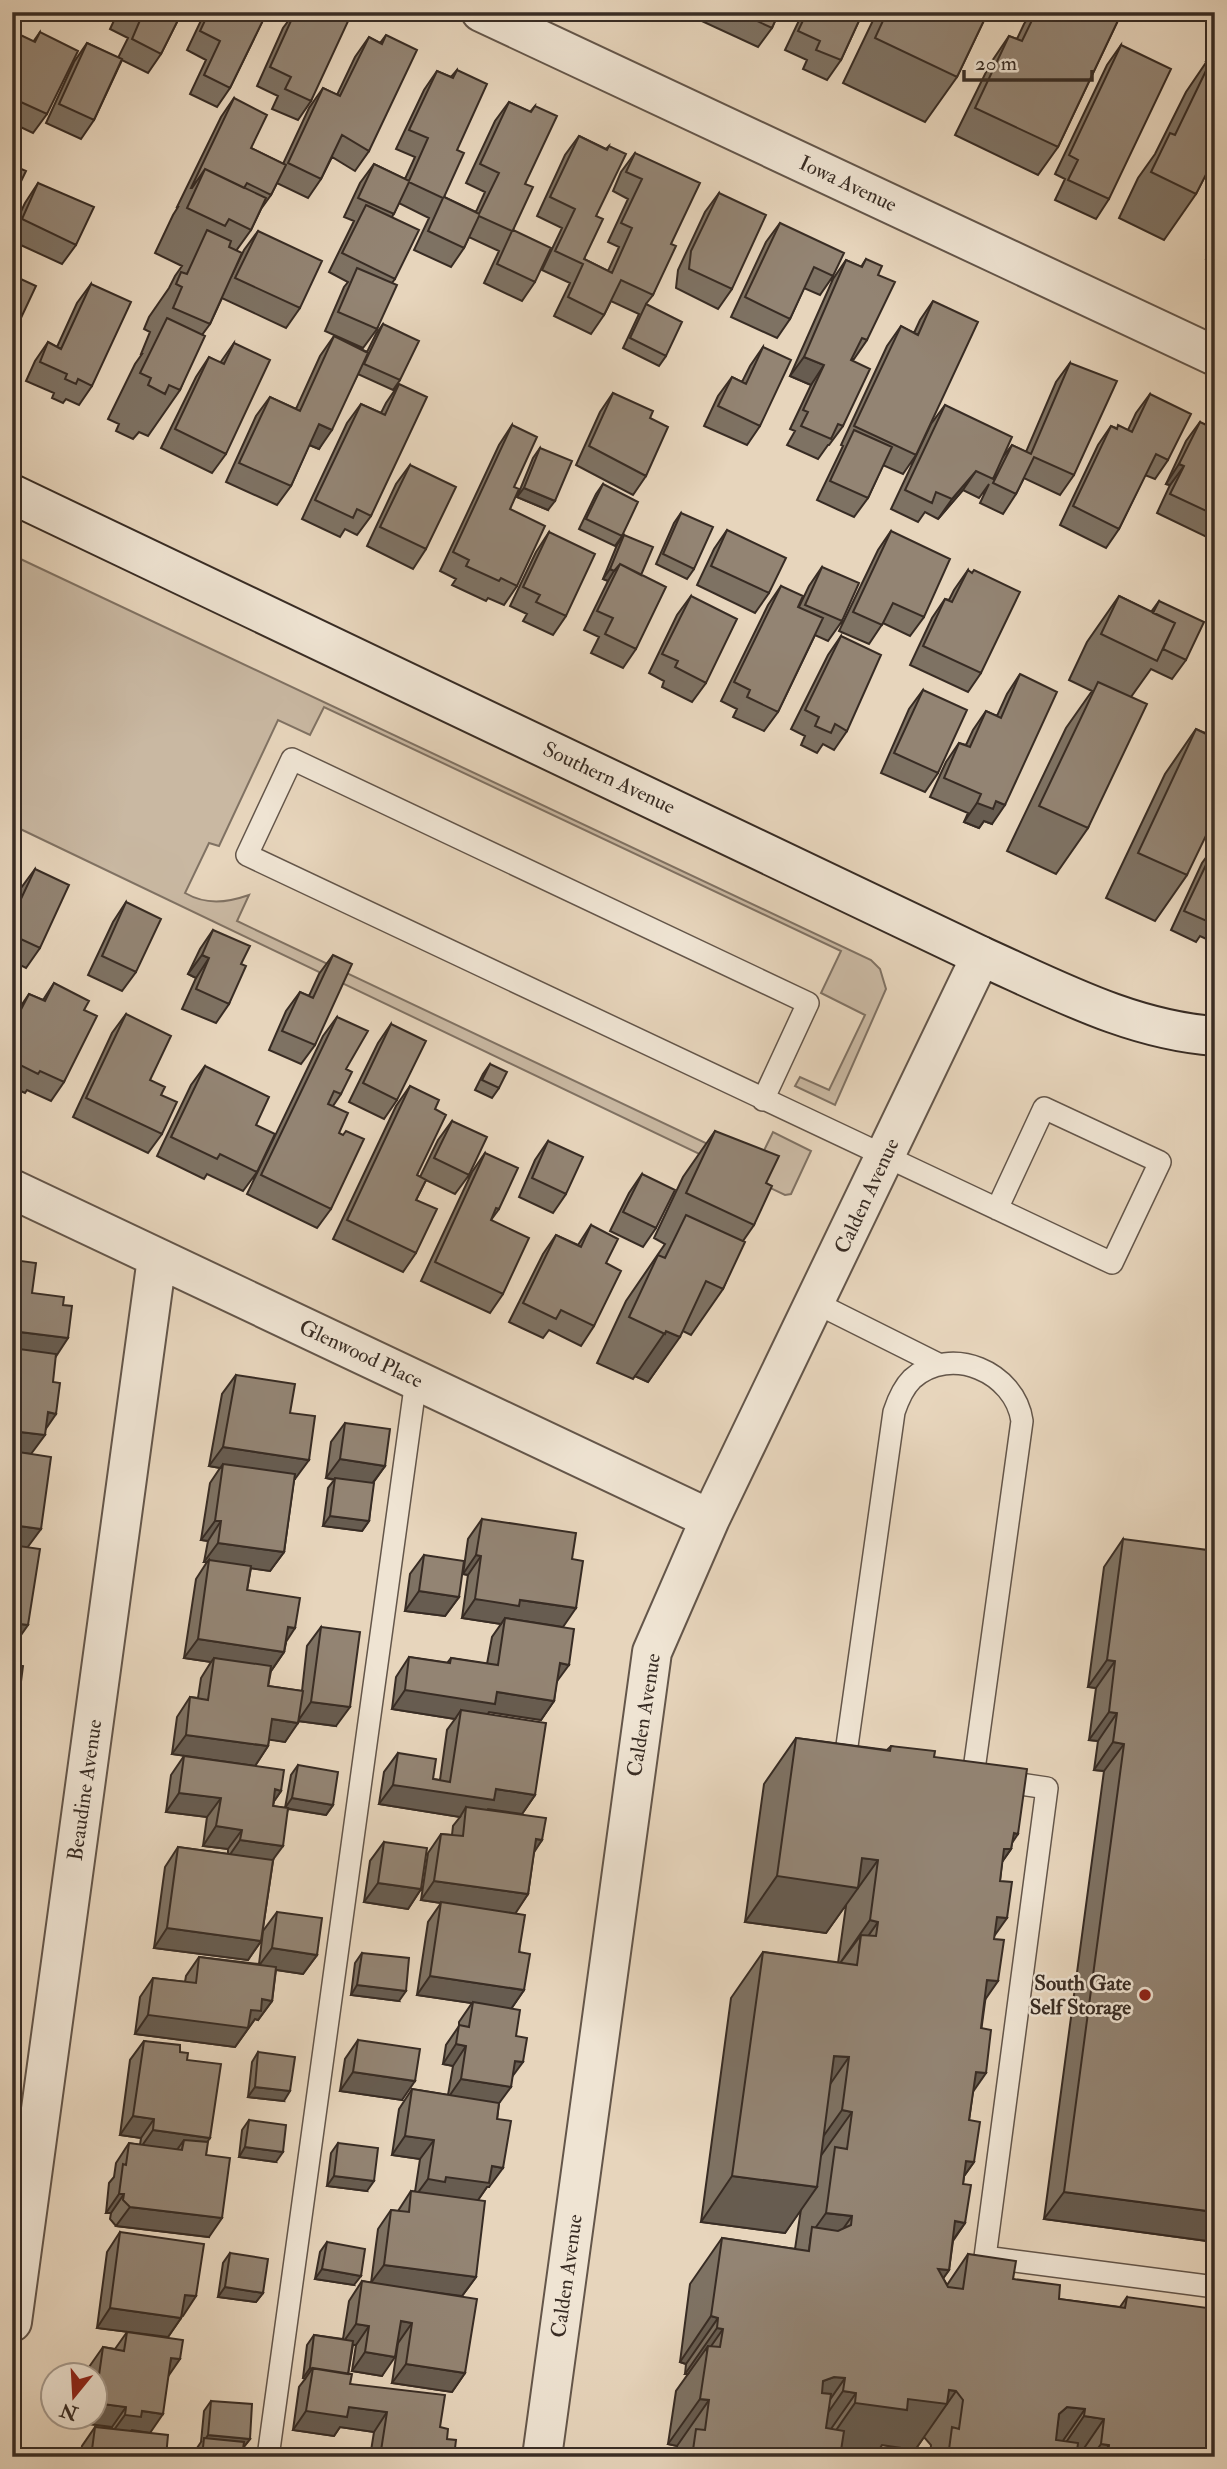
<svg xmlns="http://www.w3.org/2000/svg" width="1227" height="2469" viewBox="0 0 1227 2469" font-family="'IM FELL Double Pica',serif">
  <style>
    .green { fill: #c9b8a2; stroke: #807263; stroke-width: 2 }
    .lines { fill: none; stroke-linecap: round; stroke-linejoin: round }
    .lane-casing { stroke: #64564a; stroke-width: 24 }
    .street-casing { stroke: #64564a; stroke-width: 42 }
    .secondary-casing { stroke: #382c24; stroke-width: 42 }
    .lane { stroke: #efe4d3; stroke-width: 21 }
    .street { stroke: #efe4d3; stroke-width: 38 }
    .secondary { stroke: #efe4d3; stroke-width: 38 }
    .wall { fill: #7e7263; stroke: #382c24; stroke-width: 2 }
    .shaded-wall { fill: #675c50; stroke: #382c24; stroke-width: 2 }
    .building { fill: #938473; stroke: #382c24; stroke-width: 2 }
    .poi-dot { fill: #8f2418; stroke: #efe4d3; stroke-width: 2.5 }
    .labels { text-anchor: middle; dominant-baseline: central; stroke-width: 5; stroke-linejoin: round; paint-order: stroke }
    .street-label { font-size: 21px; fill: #382c24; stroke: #efe4d3 }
    .poi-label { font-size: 21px; font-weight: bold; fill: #382c24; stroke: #efe4d3; text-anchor: end }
  </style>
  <rect width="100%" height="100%" fill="#e7d5bc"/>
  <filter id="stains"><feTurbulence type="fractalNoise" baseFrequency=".00286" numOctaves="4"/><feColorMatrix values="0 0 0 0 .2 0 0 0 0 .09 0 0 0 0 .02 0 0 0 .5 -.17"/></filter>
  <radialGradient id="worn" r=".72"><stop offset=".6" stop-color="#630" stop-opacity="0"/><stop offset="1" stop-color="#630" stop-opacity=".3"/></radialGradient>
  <path class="green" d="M12,555L871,960L880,969L886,989L835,1105L795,1086L800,1077L829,1090L865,1015L821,993L841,951L324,707L310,735L278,720L219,846L209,843L185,893C206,905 226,903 249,895L237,921L756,1167L773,1132L811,1151L791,1194L785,1195L12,825Z"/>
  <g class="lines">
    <g class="lane-casing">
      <path id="lane" d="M763,1100L808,1003L292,759L247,855C535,992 823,1129 1112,1263L1160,1162L1044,1108L997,1209
        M816,1303L938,1364
        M856,1762L845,1760L894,1412C898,1400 903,1388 912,1379C951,1344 1015,1372 1022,1421L973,1777
        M999,1781L1047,1788L985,2257L1215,2287
        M268,2457L416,1380"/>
    </g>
    <g class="street-casing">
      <path id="street" d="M481,12L1215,356
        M12,1189L710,1519
        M12,2322L157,1258
        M542,2457L652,1652L710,1519L981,956"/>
    </g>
    <g class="secondary-casing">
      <path id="secondary" d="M12,494L981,956C1057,990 1131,1030 1215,1036"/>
    </g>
    <use href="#lane" class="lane"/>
    <use href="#street" class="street"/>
    <use href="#secondary" class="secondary"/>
  </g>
  <path class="wall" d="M118,12H182L161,54L148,73L122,60L94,120L81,139L46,123L74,62L87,43L118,58L128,38L110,29Z
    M205,12H267L230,88L217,107L190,94L206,60L187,50Z
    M295,12H305L307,13L308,12H340L311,101L298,120L272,109L278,96L257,86L283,28Z
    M695,12H779L772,28L758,47L693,17Z
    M803,12H863L841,60L827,80L803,69L807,60L785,50Z
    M877,12H988L957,77L925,122L843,83Z
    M1032,12H1122L1058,147L1038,175L955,135L990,64L1009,36L1017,39L1024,24Z
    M12,31L33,42L40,32L47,114L33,133L12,123Z
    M386,35L369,151L355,171L332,157L321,179L308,198L277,183L271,195L261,209L251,230L236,251L231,277L244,250L258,231L300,308L286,328L222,298L210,324L202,335L180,390L148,436L139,432L133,439L116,431L119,424L108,419L135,364L142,354H141L150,332L144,329L149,317L169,288L175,276L182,266L155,253L173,215L178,207H177L221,117L234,98L251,148L283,164L309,108L323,88L337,95L355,57L369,37L380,43Z
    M1215,43V162L1205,176L1196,194L1164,240L1119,218L1138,178L1155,154L1186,92L1207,61H1206Z
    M1121,45L1109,199L1096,219L1055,200L1065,179L1055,174L1107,65Z
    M457,70V150L444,197L476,212L485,192L466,183L495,121L509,102L530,112L535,106L525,184L513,230L535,282L522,301L484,283L499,251L469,237L464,248L451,267L414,250L429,218L399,203L392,217L395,279L392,283L377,329L363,348L325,331L344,287L348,282L329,272L354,221L344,217L360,183L374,164L405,179L415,157L396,149L424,90L437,71L451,77Z
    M579,136L606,149L609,146L596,216L584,259L608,271L619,247L608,242L628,199L613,191L621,172L635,153L671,244L653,295L646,304L666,356L659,366L623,348L639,314L611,301L604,315L591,334L554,316L570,283L542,270L562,228L537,216L565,155Z
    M38,183L76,245L62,264L12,241V230L25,203Z
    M719,193L732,289L718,309L676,288L678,270L705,212Z
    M780,223L833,276L820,295L804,288L790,319L777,338L731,317L766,242Z
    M1215,241V263L1206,259Z
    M866,259L878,275L867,340L854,359H852L843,426L829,445H828L818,459L787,445L795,431L790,429L811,385L790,376L833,279L846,260L861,267Z
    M91,284L92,386L79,405L66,399L63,403L52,398L54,393L26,381L35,361L48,342L57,347L77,303Z
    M933,301L916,455L903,474L883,465L868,498L854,517L817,500L843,446L841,445L887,346L901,326L914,333L920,320Z
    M383,324L400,380L393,390L358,374L319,449L309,445L291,486L277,505L226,482L256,416L270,397L296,409L320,356L334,336L367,352L376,334Z
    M234,343L226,454L212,473L161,448L196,377L209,357L220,363Z
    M763,347L760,426L747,445L704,426L718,396L732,377L742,382L750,366Z
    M1070,363L1074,475L1060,495L1024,478L1016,494L1003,514L980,503L989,484L979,498L963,490L938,519L925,512L918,522L891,509L931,424L945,405L1002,458L1012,445L1026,452L1056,382Z
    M399,384L371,516L357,535L345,529L340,537L302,519L347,423L361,404L381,413L386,403Z
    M613,393L650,418L646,476L633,495L576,465L600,412Z
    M1150,394L1168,460L1155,479L1145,475L1119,529L1106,548L1060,525L1098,445L1111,426L1116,428L1128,430L1136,413Z
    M1200,422L1215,454V541L1157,513L1170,485L1166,484L1186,441Z
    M512,425L514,487L510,509L517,586L504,605L488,598L486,601L452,585L456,579L440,571L499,445Z
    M540,448L548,510L517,497L533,458Z
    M410,465L426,549L413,569L367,546L396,484Z
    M603,484L622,536L615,546L579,529L596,494Z
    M681,513L694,569L687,579L656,564L674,523Z
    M727,530L769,593L755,613L697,585L714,549Z
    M891,531L924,617L910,636L883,623L869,644L839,631L878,550Z
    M549,532L566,616L553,635L523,621L527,614L510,606L536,552Z
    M624,535L641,575L636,649L623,668L591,653L599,637L584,630L608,581L603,579L617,545Z
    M822,567L842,621L828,641L815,635L778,712L764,731L733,717L737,709L721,701L768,605L781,586L799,607L809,586Z
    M968,570L981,673L968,692L910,665L932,618L945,599L949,600L954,590Z
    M691,596L706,683L692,702L662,687L664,681L649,673L677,615Z
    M1119,596L1151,612L1159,601L1186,660L1172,679L1151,669L1131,697L1088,828L1056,874L1007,851L1066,728L1092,691L1069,680L1087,642Z
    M841,636L847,731L834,750L823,744L817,753L801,745L805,736L791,729L828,655Z
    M1020,674L992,824L984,821L979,828L964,822L968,813L930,797L946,762L959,743L966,745L973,730L986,711L997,716L1007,694Z
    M923,690L938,773L925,792L881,773L909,709Z
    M1215,719L1187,875L1155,921L1106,898L1165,774L1196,729L1205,733Z
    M1215,845V943L1200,936L1196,942L1171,930L1202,863Z
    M35,869L40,948L26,968L12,961V908L21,888Z
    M126,902L136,972L122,991L88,975L113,922Z
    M213,930L241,964L229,1004L216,1023L182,1009L196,978L188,974L200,949Z
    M333,955L315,1045L301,1064L269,1050L286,1011L300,992L309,996L319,974Z
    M54,983L84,1010L64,1082L51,1101L27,1090L25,1093L12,1087V1019L29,994L43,1000Z
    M126,1014L150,1080L161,1095L162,1134L148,1153L73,1117L112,1033Z
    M337,1017L346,1069L341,1094L333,1106L339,1133L331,1209L317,1228L247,1194L323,1036Z
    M391,1024L397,1100L384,1119L349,1102L378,1043Z
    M490,1064L499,1088L492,1098L475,1090L483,1074Z
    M205,1066L257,1172L243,1191L207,1174L204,1179L157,1156L191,1085Z
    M410,1086L435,1109L417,1175L420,1177L438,1140L452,1121L469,1175L455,1194L426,1180L416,1200V1253L403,1272L333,1239L396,1106Z
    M715,1131L766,1183L754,1225L743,1241L723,1289L691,1335L683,1331L648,1382L635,1376L633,1379L597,1363L626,1301L665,1244L654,1238L683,1177Z
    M548,1141L566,1194L553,1213L519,1197L535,1160Z
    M485,1153L499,1209L491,1220L503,1294L490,1313L421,1281L472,1172Z
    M642,1174L656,1228L643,1247L610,1231L629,1193Z
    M591,1225L606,1263L594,1326L581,1346L549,1330L543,1338L509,1322L543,1254L556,1235L578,1245Z
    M236,1375L290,1413L295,1479H294L284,1552L270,1571L251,1568L247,1590L286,1643L284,1652L271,1671L268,1686L302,1691L307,1646L321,1627L336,1726L298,1721L285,1742L269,1739L268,1746L255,1766L172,1754L177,1717L190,1697L198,1698L201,1678L211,1662L184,1658L196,1579L207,1562H204L208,1541L201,1540L210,1483L220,1468L209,1466L222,1394Z
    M345,1423L385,1466L373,1483L369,1521L362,1531L323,1526L328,1488L334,1480L326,1478L331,1442Z
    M482,1519L563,1627L554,1701L541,1720L489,1712L488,1714L535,1795L522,1814L487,1810L542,1840L534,1851L528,1894L515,1913L524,1990L511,2009L516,2036L512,2076L499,2103L489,2187H487L478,2200L476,2277L462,2296L465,2373L452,2392L392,2383L398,2343L382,2376L352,2371L356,2345H353L348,2374L350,2384L440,2427L447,2439L454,2457H370L374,2432L340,2427L334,2436L293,2430L299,2387L305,2379L303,2378L307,2345L314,2335L343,2339L349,2301L362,2281L371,2283L378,2229L391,2210L398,2211L411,2191L415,2192L420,2159L392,2155L399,2109L412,2089L448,2095L453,2066L443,2064L446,2045L459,2026V2022L472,2003L417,1995L428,1922L441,1903L421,1900L428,1853L441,1834L452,1835L453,1826L460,1817L379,1804L384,1772L398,1753L433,1779L440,1780L447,1730L455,1719L392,1709L396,1677L409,1657L447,1663L451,1658L487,1664L492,1637L501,1624L462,1618L468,1575L463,1574L468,1539Z
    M1123,1539L1215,2242L1044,2219L1104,1771L1094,1770L1098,1741L1089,1740L1096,1688L1088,1687L1104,1567Z
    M424,1555L459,1597L445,1616L405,1611L410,1574Z
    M796,1738L887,1750L891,1746L934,1757L1012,1842L1011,1849L1002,1862L994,1936L969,2120L974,2162L964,2176L963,2184L965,2223L953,2241L949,2270L943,2278L947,2285L968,2254L1013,2279L1059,2299L1120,2307L1127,2297L1215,2457H930L931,2445L924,2437L915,2450L882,2445L875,2456L841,2451L840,2457H676L677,2446L668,2444L676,2391L688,2374H685L686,2364L680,2362L690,2284L722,2238L795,2249L801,2209L785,2233L701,2222L731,1998L763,1952L838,1963L846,1906H845L826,1933L745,1922L764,1784Z
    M184,1756L281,1791L274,1801L273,1806L285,1808L291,1775L298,1765L333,1805L326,1815L288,1809L273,1861L261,1941L248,1960L154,1948L165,1867L178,1847L228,1854V1849L203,1846L207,1817L166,1812L171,1775Z
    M384,1842L421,1889L408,1909L364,1902L370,1861Z
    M277,1912L317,1955L303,1974L276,1970L272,2001L258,2020L255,2019L235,2047L135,2034L140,1997L153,1978L185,1982L186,1976L199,1957L259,1964L263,1931Z
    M362,1953L399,2001L351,1995L355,1963Z
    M358,2040L402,2100L340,2091L345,2059Z
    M144,2041L180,2052L187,2060L207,2142L206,2155L209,2237L116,2226L110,2219L111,2213H106L109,2183L114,2177L116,2163L129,2143L140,2145L141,2138L120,2135L130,2060Z
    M258,2052L284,2101L248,2097L252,2062Z
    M249,2120L276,2162L239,2157L242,2130Z
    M338,2143L367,2191L327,2186L331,2153Z
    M120,2232L183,2316L182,2315L181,2318L168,2337L97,2328L107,2252Z
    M327,2242L354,2285L315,2279L320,2252Z
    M230,2253L263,2293L256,2302L218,2297L223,2263Z
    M127,2332L168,2376L131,2431L166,2457H80L82,2446L95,2427L112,2429V2427L81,2423L82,2417H94V2375H88L89,2367L103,2347L115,2349Z
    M211,2401L250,2439L243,2448L242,2457H196L197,2448L201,2442L204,2411Z"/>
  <path class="shaded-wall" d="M804,357L824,365L811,385L790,376Z
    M319,424L332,430L319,449L305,443Z
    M1179,464L1184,466L1170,485L1166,484Z
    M976,471L963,490L938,519L952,499Z
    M524,488L555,501L548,510L517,497Z
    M610,569L614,571L608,581L603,579Z
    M996,801L1005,805L992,824L984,821L979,828L964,822L977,803Z
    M202,955L209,958L196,978L188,974Z
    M12,1331L68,1338L55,1358L12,1352Z
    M666,1331L680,1337L648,1382L635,1376Z
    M48,1412L56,1414L43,1433Z
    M12,1431L45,1435L31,1454L12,1452Z
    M223,1447L309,1460L295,1479L222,1468L223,1464L220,1468L209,1466Z
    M340,1459L385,1466L371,1485L326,1478Z
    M330,1516L369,1521L362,1531L323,1526Z
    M215,1521H221L208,1541L201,1540Z
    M12,1525L41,1529L27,1548L12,1546Z
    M218,1543L284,1552L270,1571L209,1562V1560L207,1562H204Z
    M476,1555L481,1556L468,1575L463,1574Z
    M419,1591L459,1597L445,1616L405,1611Z
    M475,1599L520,1600L576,1608L563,1627L505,1618L501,1624L462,1618Z
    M12,1623L28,1625L14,1645L12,1644Z
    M288,1627L295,1628L282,1648Z
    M198,1639L284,1652L271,1671L214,1658L211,1662L184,1658Z
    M1107,1660L1115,1661L1096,1688L1088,1687Z
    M560,1663L569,1665L555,1684Z
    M405,1690L497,1692L554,1701L541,1720L489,1712L482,1723L461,1710L455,1719L392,1709Z
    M311,1702L350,1707L336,1726L298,1721Z
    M1109,1712L1117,1713L1098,1741L1089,1740Z
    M272,1719L298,1723L285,1742L258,1738Z
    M186,1735L268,1746L255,1766L172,1754Z
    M1113,1742L1124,1744L1104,1771L1094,1770Z
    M393,1785L496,1789L535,1795L522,1814L488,1809L480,1820L466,1807L460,1817L379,1804Z
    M275,1789L281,1791L268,1810Z
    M179,1793L221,1798L207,1817L166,1812Z
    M292,1798L333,1805L326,1815L285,1808Z
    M216,1826L242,1830L228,1849L203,1846Z
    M1014,1833L1018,1834L1008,1849H1011L979,1895L972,1894Z
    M536,1839L542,1840L529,1860Z
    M240,1840L283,1846L269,1865L227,1859Z
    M862,1858L878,1860L826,1933L745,1922L777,1876Z
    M434,1881L528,1894L515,1914L421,1900Z
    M378,1883L421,1889L408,1909L364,1902Z
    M997,1917L1007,1918L975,1963Z
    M870,1920L878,1922L859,1949L861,1935L838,1966Z
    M167,1928L261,1941L248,1960L154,1948Z
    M272,1948L317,1955L303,1974L258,1967Z
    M430,1976L524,1990L511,2009L417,1995Z
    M987,1980L998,1981L966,2027Z
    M357,1985L406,1991L399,2001L351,1995Z
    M262,1999L272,2001L258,2020L255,2019L235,2047L135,2034L148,2015L251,2010Z
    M456,2044L466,2046L453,2066L443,2064Z
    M834,2056L849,2057L817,2103Z
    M515,2061L523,2062L509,2081Z
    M353,2072L415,2081L402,2100L340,2091Z
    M976,2072L986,2073L954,2119Z
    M461,2079L511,2087L497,2106L448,2098Z
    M255,2087L290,2091L284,2101L248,2097Z
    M842,2110L852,2112L820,2157L810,2155Z
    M133,2116L154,2119L141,2138L120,2135Z
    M153,2130L210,2138L197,2157L182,2150L184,2140L174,2154L139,2150Z
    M405,2136L434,2140L420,2159L392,2155Z
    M245,2147L283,2152L276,2162L239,2157Z
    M966,2161L974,2162L942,2207Z
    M492,2166L503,2168L489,2187H487L476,2203L414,2198L428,2179L446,2177Z
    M334,2176L374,2181L367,2191L327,2186Z
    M732,2176L817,2187L785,2233L701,2222Z
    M1064,2192L1215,2212V2242L1044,2219Z
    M119,2194H124L111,2213H106Z
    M130,2207L222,2218L209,2237L116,2226Z
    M826,2213L852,2216L820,2262L809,2251L811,2234Z
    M955,2221L965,2223L933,2268Z
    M384,2265L476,2277L462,2296L370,2284Z
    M322,2269L361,2276L354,2285L315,2279Z
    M938,2269L949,2270L917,2316Z
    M225,2287L263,2293L256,2302L218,2297Z
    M185,2295L196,2296L183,2316L171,2314Z
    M110,2308L181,2318L168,2337L97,2328Z
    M711,2316L718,2318L686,2364L680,2362Z
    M401,2321L412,2323L398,2343L387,2340Z
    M356,2324L369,2326L356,2345L342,2344Z
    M717,2328L723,2329L707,2352L708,2346L688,2374H685Z
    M365,2352L395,2357L382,2376L352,2371Z
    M171,2358L180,2359L167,2378Z
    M406,2364L465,2373L452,2392L392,2383Z
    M310,2368L312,2369L305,2379L303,2378Z
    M834,2377L845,2378L813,2424L823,2381Z
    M949,2390L956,2391L915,2450L882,2445L875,2456L823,2449L855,2403L908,2399Z
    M843,2391L856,2393L824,2439L811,2437Z
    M700,2399L709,2400L677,2446L668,2444Z
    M95,2403L126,2407L112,2427L81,2423L86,2417H94Z
    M349,2407L387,2412L374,2432L340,2427L334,2436L293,2430L306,2411Z
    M1067,2407L1085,2409L1053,2455L1059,2414Z
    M142,2411L163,2414L150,2433L132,2430L128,2436L111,2434L125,2415Z
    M1084,2416L1104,2419L1078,2457H1056Z
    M208,2435L250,2439L243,2448L204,2441Z
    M1101,2444L1109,2445L1101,2457L1097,2453L1094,2457H1092Z"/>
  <path class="building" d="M129,12H182L161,54L132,39L141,18Z
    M209,12H267L230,88L204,75L220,41L200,31Z
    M295,12H305L310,15L311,12H340L350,17L311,101L285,89L291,77L270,67Z
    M738,12H779L772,28Z
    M807,12H863L841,60L816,50L820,41L798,31Z
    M887,12H988L957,77L875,38Z
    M1036,12H1122L1058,147L975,108L1009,36L1022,41Z
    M12,31L35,42L40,32L78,51L47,114L12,98Z
    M386,35L417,50L369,151L342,135L321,179L288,163L323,88L340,96L369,37L382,44Z
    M87,43L122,59L94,120L59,104Z
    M1121,45L1171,69L1109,199L1068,180L1078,160L1069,155Z
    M1215,52V157L1196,194L1151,172L1170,133L1175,135Z
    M457,70L487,84L457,150L464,153L444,197L479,214L499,173L480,164L509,102L531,112L535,106L557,116L525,184L533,187L513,230L551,248L535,282L497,264L512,231L479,216L464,248L428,231L443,198L409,182L394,214L358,198L374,164L409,181L428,138L409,130L437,71L453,78Z
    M234,98L267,115L251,148L286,165L271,195L247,183L244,188L205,169L192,188H191Z
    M579,136L607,150L609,146L626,154L596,216L603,219L584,259L612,273L632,228L621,223L642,179L626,172L635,153L700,183L671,244L676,246L653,295L621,280L604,315L568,297L583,264L555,251L575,209L550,197Z
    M12,165L26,171L12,200Z
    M205,169L266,198L251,230L229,219L225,226L187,208Z
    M38,183L94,207L76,245L22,219Z
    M719,193L766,215L732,289L689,269L691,251Z
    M366,205L419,230L395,279L342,253Z
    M780,223L844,253L833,276L814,267L790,319L745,297Z
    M207,230L231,241L229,247L242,253L210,324L173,308L182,287L176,284L181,272L187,274Z
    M258,231L322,261L300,308L235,278Z
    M866,259L882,266L878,275L895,282L867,340L862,338L851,360L870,369L843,426L838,424L831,439L801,426L808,412L803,410L824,365L804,357L846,260L862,267Z
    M357,268L397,285L377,329L338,312Z
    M12,275L36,286L12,337Z
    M91,284L131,302L92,386L78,379L76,384L65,379L67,374L40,362L48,342L61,349Z
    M933,301L978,322L916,455L854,426L901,326L918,335Z
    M646,304L682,322L666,356L630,338Z
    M167,318L205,336L180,390L169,385L165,394L148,385L151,378L140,373Z
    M383,324L419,341L400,380L364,364Z
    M334,336L368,353L332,430L319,424L291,486L239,463L270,397L300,411Z
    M234,343L270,360L226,454L175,429L209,357L224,364Z
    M763,347L791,360L760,426L718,406L732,377L746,384Z
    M1070,363L1117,381L1074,475L1034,457L1016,494L993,483L1012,445L1031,454Z
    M399,384L427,397L371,516L357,509L353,518L315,500L361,404L385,415Z
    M613,393L653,411L650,418L668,427L646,476L589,446Z
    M1150,394L1191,414L1168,460L1156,454L1119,529L1073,506L1111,426L1117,429L1118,425L1132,432Z
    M945,405L1012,437L993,479L976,471L952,499L936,492L932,503L905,490Z
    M1200,422L1215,429V451L1214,453L1215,454V515L1170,494L1184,466L1179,464Z
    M512,425L537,437L514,487L519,489L510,509L545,526L517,586L501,578L499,581L466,566L469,560L453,552Z
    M854,430L892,447L868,498L830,481Z
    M540,448L572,461L555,501L524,488Z
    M410,465L456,487L426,549L380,527Z
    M603,484L638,502L622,536L586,519Z
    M681,513L713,527L694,569L663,554Z
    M727,530L786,558L769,593L711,566Z
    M891,531L950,559L924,617L893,603L882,625L853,612Z
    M549,532L595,554L566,616L536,602L540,595L523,587Z
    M624,535L653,547L641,575L620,564L614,571L610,569Z
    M620,564L666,587L636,649L605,634L613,618L597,611Z
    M822,567L859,583L842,621L805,605Z
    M968,570L972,573L974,570L1020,592L981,673L923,646L945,599L952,602Z
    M781,586L803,596L798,607L823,618L778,712L747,697L750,690L734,682Z
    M691,596L737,619L706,683L675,667L678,661L662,654Z
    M1119,596L1175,623L1157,661L1101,634Z
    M1159,601L1204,622L1186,660L1163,649L1175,623L1153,613Z
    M841,636L881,655L847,731L835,724L831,733L815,726L819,717L805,710Z
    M1020,674L1057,692L1005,805L996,801L993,809L977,803L981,794L944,778L959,743L970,747L986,711L1001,718Z
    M1098,682L1147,704L1088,828L1039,806Z
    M923,690L967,710L938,773L894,753Z
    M1215,720V817L1187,875L1138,853L1196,729L1208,735Z
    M1215,846V917L1212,916L1209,922L1184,911Z
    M35,869L69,885L40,948L12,935V918Z
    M126,902L161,919L136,972L102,956Z
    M213,930L250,946L241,964L246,966L229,1004L196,989L209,958L202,955Z
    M333,955L352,964L315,1045L282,1031L300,992L313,998Z
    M54,983L89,1001L84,1010L97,1016L64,1082L40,1071L38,1074L12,1061V1027L29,994L45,1001Z
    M126,1014L171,1036L150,1080L165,1087L161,1095L177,1102L162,1134L86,1098Z
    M337,1017L368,1031L346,1069L352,1072L341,1094L334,1091L328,1104L348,1113L339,1133L343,1135L346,1131L364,1139L331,1209L261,1175Z
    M391,1024L426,1041L397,1100L363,1083Z
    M490,1064L507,1072L499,1088L482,1080Z
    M205,1066L269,1097L256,1125L275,1134L257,1172L220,1154L217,1159L171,1137Z
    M410,1086L439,1100L435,1109L446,1115L417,1175L426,1180L416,1200L437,1209L416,1253L347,1220Z
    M452,1121L487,1137L469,1175L434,1158Z
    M715,1131L779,1156L766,1183L772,1186L754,1225L686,1193Z
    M548,1141L583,1157L566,1194L532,1178Z
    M485,1153L518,1168L499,1209L496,1208L491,1220L529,1238L503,1294L435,1262Z
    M642,1174L675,1190L656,1228L623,1212Z
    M686,1215L745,1242L723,1289L706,1281L680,1337L666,1331L665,1334L629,1317L658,1255L665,1258Z
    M591,1225L618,1239L606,1263L621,1271L594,1326L561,1310L556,1319L523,1303L556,1235L581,1247Z
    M12,1245L15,1246L13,1260L36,1263L32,1293L64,1297L63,1305L72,1306L68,1338L12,1331Z
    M12,1348L56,1354L53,1382L60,1383L56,1414L48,1412L45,1435L12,1431Z
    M236,1375L295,1384L290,1413L315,1416L309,1460L223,1447Z
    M345,1423L390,1429L385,1466L340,1459Z
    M12,1451L51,1457L41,1529L12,1525Z
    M223,1464L295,1474L284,1552L218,1543L221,1521H215Z
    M335,1478L374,1483L369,1521L330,1516Z
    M482,1519L576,1533L572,1559L583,1561L576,1608L520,1600L519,1606L475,1599L481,1556L476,1555Z
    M1123,1539L1215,1551V2212L1064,2192L1124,1744L1113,1742L1117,1713L1109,1712L1115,1661L1107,1660Z
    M12,1545L40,1549L28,1625L12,1623Z
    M424,1555L464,1561L459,1597L419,1591Z
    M209,1560L251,1566L247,1590L300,1598L295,1628L288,1627L284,1652L198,1639Z
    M505,1618L574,1629L569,1665L560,1663L554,1701L497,1692L495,1704L405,1690L409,1657L450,1663L451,1658L498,1665Z
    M321,1627L360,1632L350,1707L311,1702Z
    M12,1642H19L16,1665L23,1666L16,1720H12Z
    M214,1658L271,1666L268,1686L303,1691L298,1723L272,1719L268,1746L186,1735L190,1697L208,1700Z
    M461,1710L546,1723L535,1795L496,1789L494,1800L393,1785L398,1753L436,1759L433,1779L450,1782Z
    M796,1738L890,1751L891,1746L935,1751L934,1757L1027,1769L1018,1834L1014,1833L1011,1849H1004L1000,1881L1012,1882L1007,1918L997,1917L994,1939L1004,1940L998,1981L987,1980L981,2028L991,2030L986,2073L976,2072L969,2120L980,2122L974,2162L966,2161L963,2184L971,2185L965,2223L955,2221L949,2270L938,2269L948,2287L963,2289L968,2254L1016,2261L1013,2279L1060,2285L1059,2299L1125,2308L1127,2297L1215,2309V2457H1096L1097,2453L1108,2455L1109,2445L1101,2444L1104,2419L1084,2416L1085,2409L1067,2407L1059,2414L1056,2440L1078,2443L1077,2451L1071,2450L1070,2457H948L952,2427L959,2429L963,2400L956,2391L949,2390L947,2404L908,2399L907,2410L855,2403L856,2393L843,2391L845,2378L834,2377L823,2381L822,2393L831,2394L826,2428L844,2431L840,2457H692L696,2429L705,2430L709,2400L700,2399L708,2346L720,2347L723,2329L717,2328L718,2318L711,2316L722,2238L809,2251L812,2227L838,2231L851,2225L852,2216L826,2213L835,2147L847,2149L852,2112L842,2110L849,2057L834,2056L817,2187L732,2176L763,1952L857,1965L861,1935L876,1936L878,1922L870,1920L878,1860L862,1858L858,1888L777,1876Z
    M184,1756L284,1770L281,1791L275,1789L273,1806L288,1808L283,1846L240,1840L242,1830L216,1826L221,1798L179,1793Z
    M298,1765L338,1772L333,1805L292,1798Z
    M466,1807L546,1818L542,1840L536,1839L528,1894L434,1881L441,1834L463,1836Z
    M384,1842L427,1848L421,1889L378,1883Z
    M178,1847L273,1860L261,1941L167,1928Z
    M441,1902L525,1915L519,1952L530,1954L524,1990L430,1976Z
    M277,1912L322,1918L317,1955L272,1948Z
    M362,1953L409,1958L406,1991L357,1985Z
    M199,1957L276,1967L272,2001L262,1999L261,2011L251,2010L248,2028L148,2015L153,1978L196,1983Z
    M473,2002L520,2010L516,2036L527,2038L523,2062L515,2061L511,2087L461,2079L466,2046L456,2044L459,2025L469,2027Z
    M358,2040L420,2049L415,2081L353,2072Z
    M144,2041L180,2045V2052L188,2053L187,2060L221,2064L210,2138L153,2130L154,2119L133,2116Z
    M258,2052L295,2057L290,2091L255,2087Z
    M412,2089L499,2103L497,2119L511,2121L503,2168L492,2166L489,2183L446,2177L445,2182L428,2179L434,2140L405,2136Z
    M249,2120L286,2125L283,2152L245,2147Z
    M184,2140L208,2142L206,2155L230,2158L222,2218L130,2207L123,2200L124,2194H119L123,2164L126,2165L129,2143L182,2150Z
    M338,2143L378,2148L374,2181L334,2176Z
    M411,2191L485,2201L476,2277L384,2265L391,2210L409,2212Z
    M120,2232L204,2244L196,2296L185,2295L181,2318L110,2308Z
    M327,2242L365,2249L361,2276L322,2269Z
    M230,2253L268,2259L263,2293L225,2287Z
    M362,2281L477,2299L465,2373L406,2364L412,2323L401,2321L395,2357L365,2352L369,2326L356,2324Z
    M127,2332L183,2340L180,2359L171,2358L163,2414L142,2411L141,2417L125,2415L126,2407L95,2403L103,2347L124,2351Z
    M314,2335L353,2341L348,2374L310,2368Z
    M313,2368L352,2374L350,2384L445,2395L440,2427L448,2429L447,2439L456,2440L454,2457H380L387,2412L349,2407L347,2417L306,2411Z
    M211,2401L252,2404L250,2439L208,2435Z
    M95,2427L168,2435L166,2457H91Z
    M204,2438L244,2442L242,2457H202Z"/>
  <circle class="poi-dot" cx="1145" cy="1995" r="7"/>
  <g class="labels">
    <g class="street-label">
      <text transform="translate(848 184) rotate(25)">Iowa Avenue</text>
      <text transform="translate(609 778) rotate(25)">Southern Avenue</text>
      <text transform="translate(867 1196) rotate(-65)">Calden Avenue</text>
      <text transform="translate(361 1354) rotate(25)">Glenwood Place</text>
      <text transform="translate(644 1715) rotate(-81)">Calden Avenue</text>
      <text transform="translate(85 1790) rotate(-82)">Beaudine Avenue</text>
      <text transform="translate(567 2276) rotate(-82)">Calden Avenue</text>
    </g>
    <g class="poi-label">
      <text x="1131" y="1983">South Gate<tspan x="1131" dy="24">Self Storage</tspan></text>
    </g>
  </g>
  <rect width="1227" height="2469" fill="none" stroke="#e7d5bc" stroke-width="42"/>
  <rect x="14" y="14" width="1199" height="2441" fill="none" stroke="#382c24" stroke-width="3.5"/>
  <rect x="21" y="21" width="1185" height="2427" fill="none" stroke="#382c24" stroke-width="2"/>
  <g transform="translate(74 2396) rotate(198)"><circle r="33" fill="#efe4d3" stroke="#a69a8d" stroke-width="2"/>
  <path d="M0-5L12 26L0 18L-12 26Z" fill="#8f2418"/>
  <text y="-10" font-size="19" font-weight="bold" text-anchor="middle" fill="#382c24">N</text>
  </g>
  <path d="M964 70v10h128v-10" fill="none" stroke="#382c24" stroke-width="3.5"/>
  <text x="975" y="70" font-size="21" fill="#382c24" stroke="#efe4d3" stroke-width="5" paint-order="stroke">20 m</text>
  <rect width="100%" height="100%" filter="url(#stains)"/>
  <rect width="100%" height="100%" fill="url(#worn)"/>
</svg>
